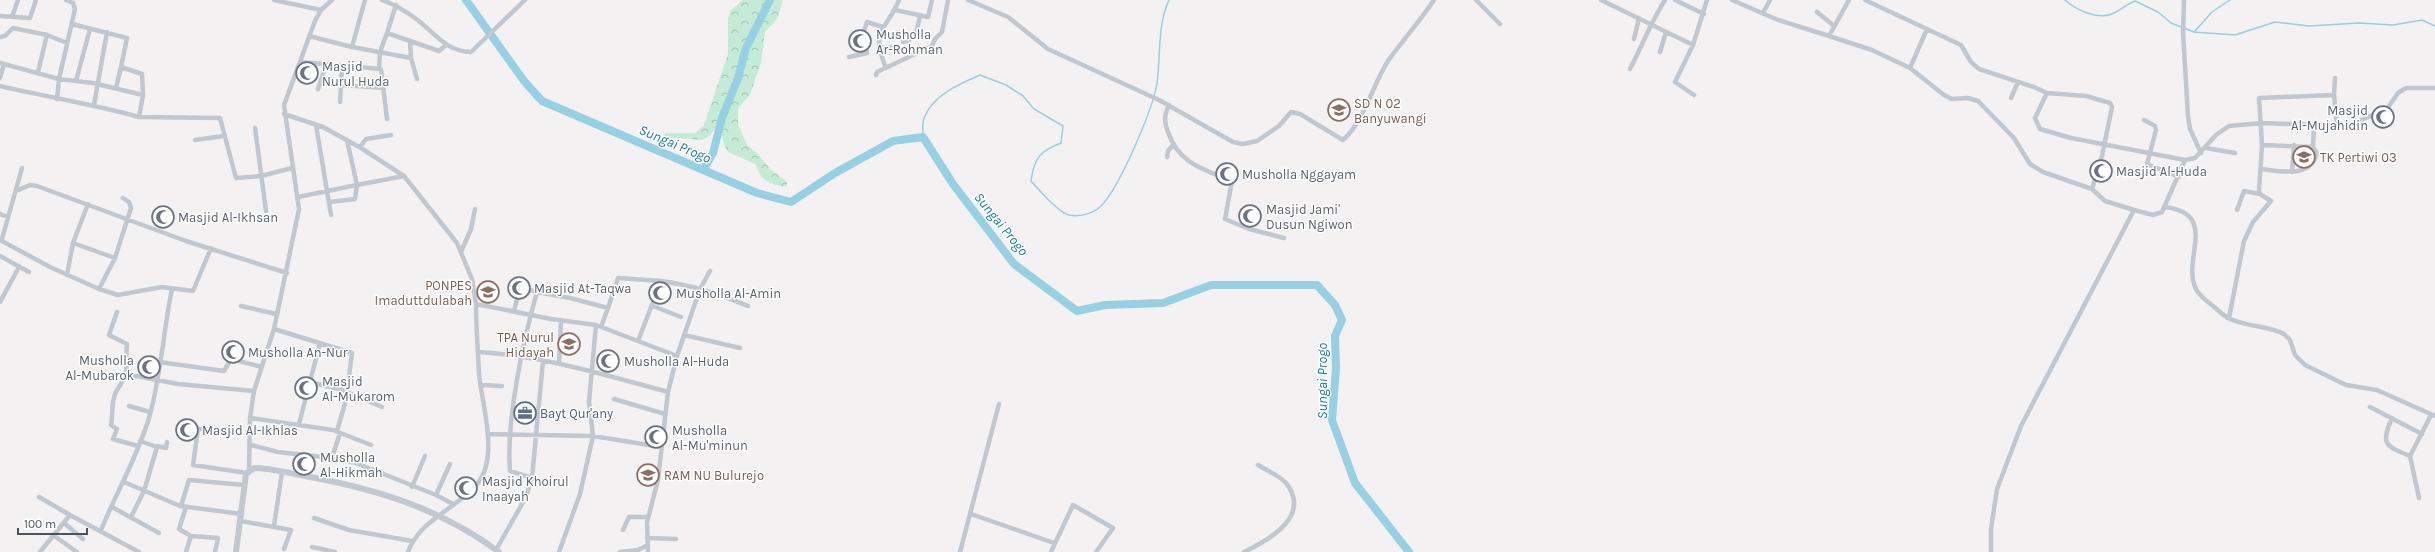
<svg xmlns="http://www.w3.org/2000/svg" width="2435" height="552" viewBox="0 0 2435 552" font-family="Karla,sans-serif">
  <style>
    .forest { fill: url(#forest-crowns) }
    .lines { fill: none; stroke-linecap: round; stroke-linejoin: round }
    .stream { stroke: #97cfe3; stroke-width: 1.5 }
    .river { stroke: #97cfe3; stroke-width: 8 }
    .street { stroke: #c1c7ce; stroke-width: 4.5 }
    .secondary { stroke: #c1c8d2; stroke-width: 6 }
    .labels { text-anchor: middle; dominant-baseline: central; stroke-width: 3; stroke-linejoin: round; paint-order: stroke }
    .worship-label { font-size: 13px; fill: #5b616d; stroke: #fff; text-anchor: start }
    .education-label { font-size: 13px; fill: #785e54; stroke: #fff; text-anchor: start }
    .service-label { font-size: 13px; fill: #4e5e75; stroke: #fff; text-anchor: start }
    .water-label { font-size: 14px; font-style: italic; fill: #1c7c9e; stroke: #fff }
  </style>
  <defs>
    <pattern id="forest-crowns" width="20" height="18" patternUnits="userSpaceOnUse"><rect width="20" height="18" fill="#c5ebd6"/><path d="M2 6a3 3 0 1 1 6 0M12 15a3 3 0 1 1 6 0" fill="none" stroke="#a2c1b1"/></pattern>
  </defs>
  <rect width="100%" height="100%" fill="#f3f1f1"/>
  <path class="forest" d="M743,0H783L777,19L765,32L761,63L750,95L738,108V124L747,145L758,154L769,168L787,182V186C779,187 766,183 761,176C758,172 758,168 755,164L728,152C721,143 725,134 717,126L710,136L702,140L664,137L665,133H695L704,125L728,54V18L731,10Z"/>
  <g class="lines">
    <path class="stream" d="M2065,0C2076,10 2099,21 2114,13C2122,9 2127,4 2135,1L2158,12L2171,23L2194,32L2212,12L2230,0
      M2194,32L2235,35L2275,22L2309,26L2359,23L2393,25L2422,20L2435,26
      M923,137C923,131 922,123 924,118C933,95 959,84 980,75L1006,85L1023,96L1034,109L1063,126L1061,143C1040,151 1034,158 1031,181C1038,189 1059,213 1069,215C1079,217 1092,214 1100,207C1119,189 1153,109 1157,83C1161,55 1157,26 1169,0"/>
    <path class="river" d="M466,0L524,81L542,101L757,193L791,202L835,173L893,141L923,137L953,184L1014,264L1077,311L1105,305L1163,303L1211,285H1317L1335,305L1342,320L1335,336L1336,368L1332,420L1355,483L1409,552
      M703,170L713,153L722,118L738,78L746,48L770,0"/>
    <path class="street" d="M274,0L321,10
      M382,0C396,5 407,12 419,21C436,35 448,52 471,52L525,0
      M968,0L1008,17L1048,49L1159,100L1233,142L1243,144L1257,141L1279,126L1291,112L1300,114L1343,140C1365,120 1372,86 1388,61C1403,40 1420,21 1434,0
      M1476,0L1500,24
      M1601,0L1693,45L1707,0
      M1675,0L1704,14
      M1732,0L1778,20L1829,36L1849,0
      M1865,0L1961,45L1971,62L1979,69L2034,87L2047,93L2035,118L2040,129L2071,138L2185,160L2195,158L2216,135L2229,126L2261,123L2347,126L2387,109L2398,93L2406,88H2435
      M2184,0L2183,33L2188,116L2190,129L2201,153
      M396,5L387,33L439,51L446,45
      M895,10L928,17L932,0
      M1817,12L1834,26
      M1763,13L1770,0
      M0,16L30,18L36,0
      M12,17L18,0
      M72,24L127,38L121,67L142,74L143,95
      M47,35L67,43
      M309,36L352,47L365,0
      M1829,36L1872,50L1910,68L1944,95L1952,99L1968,98L1978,101L2014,138L2030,164L2043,172L2092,189
      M0,37L5,36L13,28L47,35L38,72
      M1634,39L1639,18
      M903,42C917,40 917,28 920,16
      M1693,45L1675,82L1694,95
      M352,47L411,58L410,41
      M879,48L897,47
      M1660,52L1666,32
      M849,57L867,53L863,34L867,22L883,27
      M411,58L417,79
      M300,62L381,69L387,119
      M0,63L59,79L93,83L143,95L139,117C93,104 46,97 0,86
      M885,66C871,27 885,33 899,0
      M1910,68L1927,29
      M379,69L380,52L387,33
      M1630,69C1642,46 1651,22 1665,0
      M876,75L877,72L932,46L935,39L942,32L948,0
      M0,78L4,64
      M76,81L90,29
      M341,85L384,88
      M116,88L121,67
      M318,89L326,65
      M2047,93L2086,96L2110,103L2112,107L2102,156L2092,189L2105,201L2134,210
      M2334,95L2335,78
      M2011,98L2018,82
      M57,99L59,79L75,9L73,3L66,0
      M340,102L342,67
      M94,105L107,32
      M1169,105C1164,115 1164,122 1168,132C1179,164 1203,169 1232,181L1225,219L1249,229L1284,238
      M284,114L323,127L361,148L404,176L457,243L472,279L476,304
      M139,117L220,118L236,178L261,176L292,168
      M2144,120L2155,126L2156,130L2147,164L2179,177
      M316,125L331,215
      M255,128L266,211
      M195,140L224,136
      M2262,145L2313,147
      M360,147L366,139L391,135
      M2206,148L2235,153
      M1167,157L1168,151L1174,144
      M2261,169C2280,171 2311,179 2317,153L2313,147L2314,126
      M2292,172L2294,145
      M16,191L30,185L37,186L186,241L287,273
      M298,197L357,185L347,140
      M330,202L355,199L357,185L404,176
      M2165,207C2220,214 2181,259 2196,289C2200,297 2207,301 2213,306C2218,310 2223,315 2228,318C2245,327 2267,325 2284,334L2290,340L2295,355L2305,365L2346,385L2377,390L2435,416
      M2237,210L2244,191L2260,194
      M0,214L8,217
      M2,239L22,168
      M0,240L50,267L99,289L118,295L162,287L193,291L211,248
      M73,243L115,258
      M461,252L471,229L475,209
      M0,256L29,272
      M67,275L73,243L88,204
      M661,281C691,285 720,294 748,306
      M99,289L115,258L131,208L129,202L123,198
      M537,292L570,298L608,308L618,278L661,281L638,341
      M0,302L19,267
      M241,306L276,314
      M653,306L681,317
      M514,311L520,288L537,292C523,341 506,421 510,471L532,478
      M117,312L109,335L127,344C126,349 127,369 126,374C124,381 118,387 115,394C111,405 113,415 111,425L117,429L113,439L138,446
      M2229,318L2244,241L2253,222L2271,201L2260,194L2259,191L2262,145L2259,98L2334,95L2337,127
      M601,327L608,308
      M274,329L352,353L347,392L382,407
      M684,335L740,348
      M479,352C543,356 606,375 668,392
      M677,356L700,289L710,271
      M159,362L224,371L231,359L262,367
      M559,364L561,320
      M126,374L178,384L254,391
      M309,382L347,391
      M481,385L502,386
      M614,399L665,414
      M129,406L150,412
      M2370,407L2422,434
      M250,418L333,430L371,445
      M2392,418C2380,445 2386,446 2410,456
      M299,424L320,343
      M214,430L198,429L193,465L247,473
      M337,431L348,393
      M488,434L593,436L661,447
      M251,445L278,452L332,458L356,463L436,495L453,504
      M157,446L166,448L167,442
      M332,458L340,433
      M249,470L250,418L254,391L274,329L299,209L284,105L315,21L321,10L332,0
      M124,482L180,506L242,514
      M412,487L425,456
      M436,495L450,464
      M39,497L70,515
      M2419,498L2410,456L2431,415
      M181,506L189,480L244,485
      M112,507L159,533
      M186,507L179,529L191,536L218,538L215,552
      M971,514L1054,543
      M131,517L144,491L157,447L140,441
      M314,518L349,530L412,541
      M241,521L291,530L284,549
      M64,523L83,539
      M274,526L282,472
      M101,530C116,493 137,458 149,418C161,377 163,332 172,289
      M623,530L629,517H648
      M53,535L77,552
      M647,538L676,539
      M312,547L335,552
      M496,550L526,497L532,478L543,361
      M40,552L70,515L139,552
      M186,552L191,536
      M408,552C420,519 457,509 478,483C499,456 482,405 479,374C478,350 476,327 476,304L551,319L596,325L677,356L668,392L658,480L647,522L648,552
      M559,552L580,494L593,436L589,402L596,325
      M620,552L638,550L648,545
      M960,552L999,404
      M1051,552L1073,505L1113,528L1096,552
      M1244,552C1269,540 1312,516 1286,483C1280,476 1266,470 1258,465
      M1991,552V529L1997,489L2021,426L2134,210L2153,215L2162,212L2185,160"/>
    <path class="secondary" d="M236,552L246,474L254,468C270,468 288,473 305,476C376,489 440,508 499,552"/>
  </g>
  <defs>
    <g id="mosque-ring" transform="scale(1.15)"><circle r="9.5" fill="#fff" stroke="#6b7280" stroke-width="1.5"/><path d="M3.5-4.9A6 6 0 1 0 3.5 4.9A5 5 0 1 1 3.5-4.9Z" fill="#6b7280"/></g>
    <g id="school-ring" transform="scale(1.15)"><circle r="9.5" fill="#fff" stroke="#8d6e63" stroke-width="1.5"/><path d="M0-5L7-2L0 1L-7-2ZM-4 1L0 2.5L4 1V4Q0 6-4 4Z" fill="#8d6e63"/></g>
    <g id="office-ring" transform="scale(1.15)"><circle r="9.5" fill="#fff" stroke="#5c6f8a" stroke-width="1.5"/><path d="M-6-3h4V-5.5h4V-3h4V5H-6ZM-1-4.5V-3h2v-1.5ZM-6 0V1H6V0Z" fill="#5c6f8a"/></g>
  </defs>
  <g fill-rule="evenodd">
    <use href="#mosque-ring" x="860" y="41"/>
    <use href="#mosque-ring" x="307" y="73"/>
    <use href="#school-ring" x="1339" y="110"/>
    <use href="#mosque-ring" x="2383" y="117"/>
    <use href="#school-ring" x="2304" y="157"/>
    <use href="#mosque-ring" x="2101" y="171"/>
    <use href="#mosque-ring" x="1227" y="174"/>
    <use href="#mosque-ring" x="1250" y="216"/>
    <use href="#mosque-ring" x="163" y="217"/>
    <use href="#mosque-ring" x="519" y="288"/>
    <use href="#school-ring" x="488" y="292"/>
    <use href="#mosque-ring" x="660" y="293"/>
    <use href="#school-ring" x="569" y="344"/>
    <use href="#mosque-ring" x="233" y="352"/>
    <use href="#mosque-ring" x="608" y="361"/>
    <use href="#mosque-ring" x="149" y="367"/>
    <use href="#mosque-ring" x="306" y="388"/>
    <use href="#office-ring" x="525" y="413"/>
    <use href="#mosque-ring" x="187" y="430"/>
    <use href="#mosque-ring" x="656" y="437"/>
    <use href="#mosque-ring" x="304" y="464"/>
    <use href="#school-ring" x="648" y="475"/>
    <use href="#mosque-ring" x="466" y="488"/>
  </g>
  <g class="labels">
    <g class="worship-label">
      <text x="876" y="34">Musholla<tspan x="876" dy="15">Ar-Rohman</tspan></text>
      <text x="322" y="66">Masjid<tspan x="322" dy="15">Nurul Huda</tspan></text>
      <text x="2368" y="110" text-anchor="end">Masjid<tspan x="2368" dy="15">Al-Mujahidin</tspan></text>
      <text x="2116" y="171">Masjid Al-Huda</text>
      <text x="1242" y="174">Musholla Nggayam</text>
      <text x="1266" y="209">Masjid Jami'<tspan x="1266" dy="15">Dusun Ngiwon</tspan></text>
      <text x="178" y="217">Masjid Al-Ikhsan</text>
      <text x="534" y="288">Masjid At-Taqwa</text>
      <text x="676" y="293">Musholla Al-Amin</text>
      <text x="248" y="352">Musholla An-Nur</text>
      <text x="134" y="360" text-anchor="end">Musholla<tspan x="134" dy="15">Al-Mubarok</tspan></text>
      <text x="624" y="361">Musholla Al-Huda</text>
      <text x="322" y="381">Masjid<tspan x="322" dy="15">Al-Mukarom</tspan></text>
      <text x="202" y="430">Masjid Al-Ikhlas</text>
      <text x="672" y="430">Musholla<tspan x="672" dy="15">Al-Mu'minun</tspan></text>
      <text x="320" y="457">Musholla<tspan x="320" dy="15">Al-Hikmah</tspan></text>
      <text x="482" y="481">Masjid Khoirul<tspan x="482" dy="15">Inaayah</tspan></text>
    </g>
    <g class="education-label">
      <text x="1354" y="103">SD N 02<tspan x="1354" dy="15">Banyuwangi</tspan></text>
      <text x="2320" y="157">TK Pertiwi 03</text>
      <text x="472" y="285" text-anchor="end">PONPES<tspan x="472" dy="15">Imaduttdulabah</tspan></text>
      <text x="554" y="337" text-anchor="end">TPA Nurul<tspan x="554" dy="15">Hidayah</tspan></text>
      <text x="664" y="475">RAM NU Bulurejo</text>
    </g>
    <g class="service-label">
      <text x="540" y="413">Bayt Qur'any</text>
    </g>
    <g class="water-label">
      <text transform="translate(675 144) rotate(23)">Sungai Progo</text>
      <text transform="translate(1001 224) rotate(51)">Sungai Progo</text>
      <text transform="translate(1322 381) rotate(-90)">Sungai Progo</text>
    </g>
  </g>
  <path d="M18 528v6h69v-6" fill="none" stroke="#4b535c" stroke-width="2"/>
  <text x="24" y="528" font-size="12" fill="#4b535c" stroke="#ffffff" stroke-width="3" paint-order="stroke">100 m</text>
</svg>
